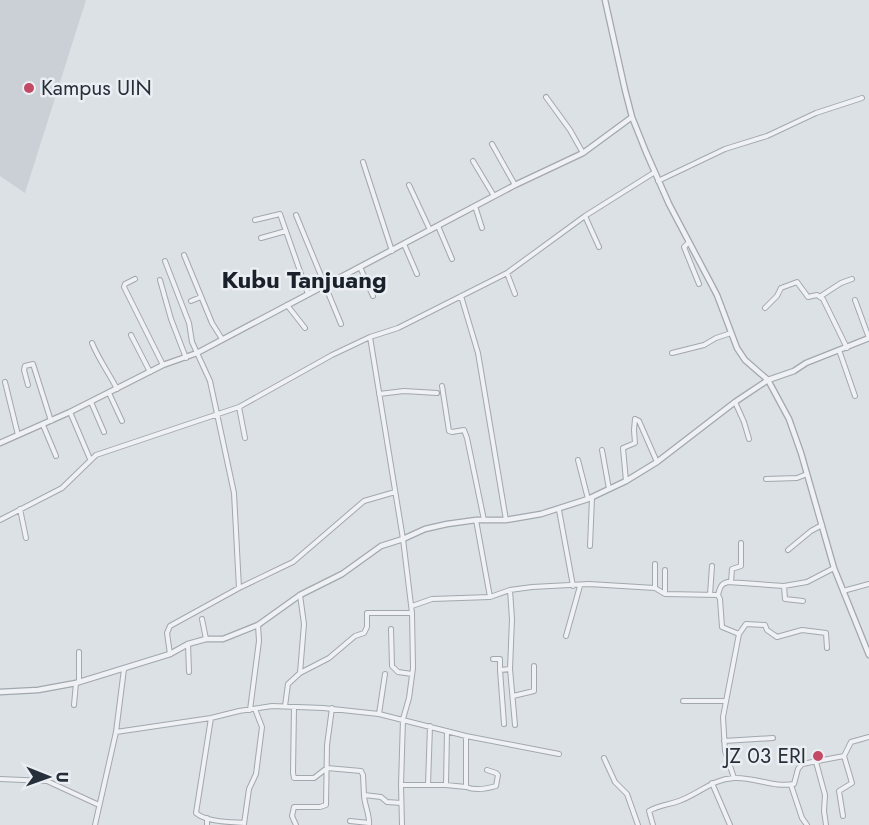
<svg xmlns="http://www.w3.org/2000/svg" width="869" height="825" viewBox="0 0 869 825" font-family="Jost,sans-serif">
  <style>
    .built { fill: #cbd0d6 }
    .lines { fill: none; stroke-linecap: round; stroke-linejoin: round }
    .minor-casing { stroke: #a2a8ae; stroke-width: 6 }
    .tertiary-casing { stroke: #a2a8ae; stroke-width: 7 }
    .minor { stroke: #eff1f4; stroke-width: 4 }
    .tertiary { stroke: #eff1f4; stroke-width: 4.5 }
    .poi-dot { fill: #c24a65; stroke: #ebeff3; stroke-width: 2 }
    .labels { text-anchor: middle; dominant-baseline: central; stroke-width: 5; stroke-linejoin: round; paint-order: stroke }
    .poi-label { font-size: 21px; fill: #27303a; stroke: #ebeff3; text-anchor: start }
    .quarter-label { font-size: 24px; font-weight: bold; fill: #1a212b; stroke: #ebeff3 }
  </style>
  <rect width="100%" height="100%" fill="#dce1e5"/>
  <path class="built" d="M0,0H86L25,193L0,176Z"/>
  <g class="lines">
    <g class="minor-casing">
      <path id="minor" d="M546,97L570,130L583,153
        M492,144L515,185
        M473,161L494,196
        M363,162L392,251
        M658,181L725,149L767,136L816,113L862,98
        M409,185L430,230
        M475,206L482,228
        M296,215L341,324
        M585,216L599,247
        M255,220L280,214L308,294
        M438,226L452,259
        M261,238L286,231
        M689,242L684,247L699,284
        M404,244L417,274
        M184,255L212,323L222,339
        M165,261L189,323L192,342L210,381L234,493L239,588
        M360,267L373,296
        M507,273L515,294
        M135,279L125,284L124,287L163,365
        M160,280L171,319L186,358
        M461,296L478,353L506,520
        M821,296L841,283L852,279
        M855,300L869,338
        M191,301L201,297
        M287,305L305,328
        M765,308L777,296L781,288L797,282L808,297L817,295L823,299L847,348
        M131,335L150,372
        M370,337L403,539L412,613L413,668L409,698L403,719L401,785L402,825
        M92,343C99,360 109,373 117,389
        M839,350L855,396
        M672,353L704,345L716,338L731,333
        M5,382L18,435
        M28,385L24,370L25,366L33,364L51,421
        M442,386L449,431L452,432L464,430L467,438L484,520
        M109,393L122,421
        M379,394L404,391L437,393
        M91,402L104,432
        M735,402L744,422L749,439
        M239,407L245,438
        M70,412L90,459
        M635,419L639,421L657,462
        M43,425L56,456
        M602,450L609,489
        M578,460L588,499
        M766,479L797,478L807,474
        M626,481L623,448L635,443L634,430L635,419
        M20,509L26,538
        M559,510L573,586
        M0,520L62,488L96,455L239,407L332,355L370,337L398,328L507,273L585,216L655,172
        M476,520L490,597
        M590,546L592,498
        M788,550L811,531L822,525
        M731,582L732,569L741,566V543
        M784,586L785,599L803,601
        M655,588V564
        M510,590L512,619L510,669L515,725
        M843,591L869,584
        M665,593V570
        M710,595L712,566
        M412,606L432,599L490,597L510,590L532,587L589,584L655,588L665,594L718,595
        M202,619L206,639
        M391,629L392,666L398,672L412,674
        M739,634L746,624L765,625L767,630L777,637L802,630L826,633L827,648
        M566,636L580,586
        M188,644L189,672
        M79,652V682
        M170,654L167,633L170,626L239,588L293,562L364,501L395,492
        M493,659H500V670
        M300,673L329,658L355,636L364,633L367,627V613H412
        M513,696L534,691V666
        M683,701H726
        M74,705L76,683
        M285,706L288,684L300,673L304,624L300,595
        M294,707L293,773L294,778H314L327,768L361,771L363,775L364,795L381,797L387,802L401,803
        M250,710L259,641L258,625
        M379,714L385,674
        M211,718L196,813C206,822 231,822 244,823
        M504,724L500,670L510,669
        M116,732L211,718L239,711L272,706L323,708L379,714L466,736L559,754
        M724,741L773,738
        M604,758L615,782L627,794L638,825
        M816,762L825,795L824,811L826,825
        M734,778L725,751L723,717L739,634L722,627L720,599L718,595C720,588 720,584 728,582L784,586L807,582L834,568
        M0,779L47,781L99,805
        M712,783L730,825
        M401,785H446L466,787V736
        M428,785L430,726
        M446,785L447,731
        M791,785L802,818L807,825
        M466,787C476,791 486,789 496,786L498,775L496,773L487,770
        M364,796C365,807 370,815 369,825
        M843,816L839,791L852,783L844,756
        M350,821L369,823
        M244,824L249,789L256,774L262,727L255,709
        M95,825L116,732L124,669
        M207,825V818
        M296,825L292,816L294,807H320L326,805L327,745L332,708
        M653,825L649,811C659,805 668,805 679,801C699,794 712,779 734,778C755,777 774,788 794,784L798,769L802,764L844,756L851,742L869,737"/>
    </g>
    <g class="tertiary-casing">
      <path id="tertiary" d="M605,0L625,90L632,117L646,152L669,204L717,295L737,348L745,360L768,380L789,419L801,453L834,568L869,655
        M0,443L70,412L163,365L197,353L515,185L583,153L632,117
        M0,692L38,690L76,683L170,654L188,644L206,639H223L258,625L300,595L342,574L381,546L403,539L425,529L447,524L476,520H506L541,514L588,499L626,481L657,462L735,402L768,380L794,371L806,363L869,338"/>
    </g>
    <use href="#minor" class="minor"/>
    <use href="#tertiary" class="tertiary"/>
  </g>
  <g class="poi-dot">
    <circle cx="29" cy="88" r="6"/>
    <circle cx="818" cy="756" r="6"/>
  </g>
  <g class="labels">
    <g class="poi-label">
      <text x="41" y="88">Kampus UIN</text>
      <text x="806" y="756" text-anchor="end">JZ 03 ERI</text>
    </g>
    <g class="quarter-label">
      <text x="304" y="279">Kubu Tanjuang</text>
    </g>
  </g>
  <g transform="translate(48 777) rotate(91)" stroke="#ebeff3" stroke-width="4.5" paint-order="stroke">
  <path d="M0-4.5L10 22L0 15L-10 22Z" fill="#27303a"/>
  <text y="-9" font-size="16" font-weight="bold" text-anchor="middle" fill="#27303a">U</text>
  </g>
</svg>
